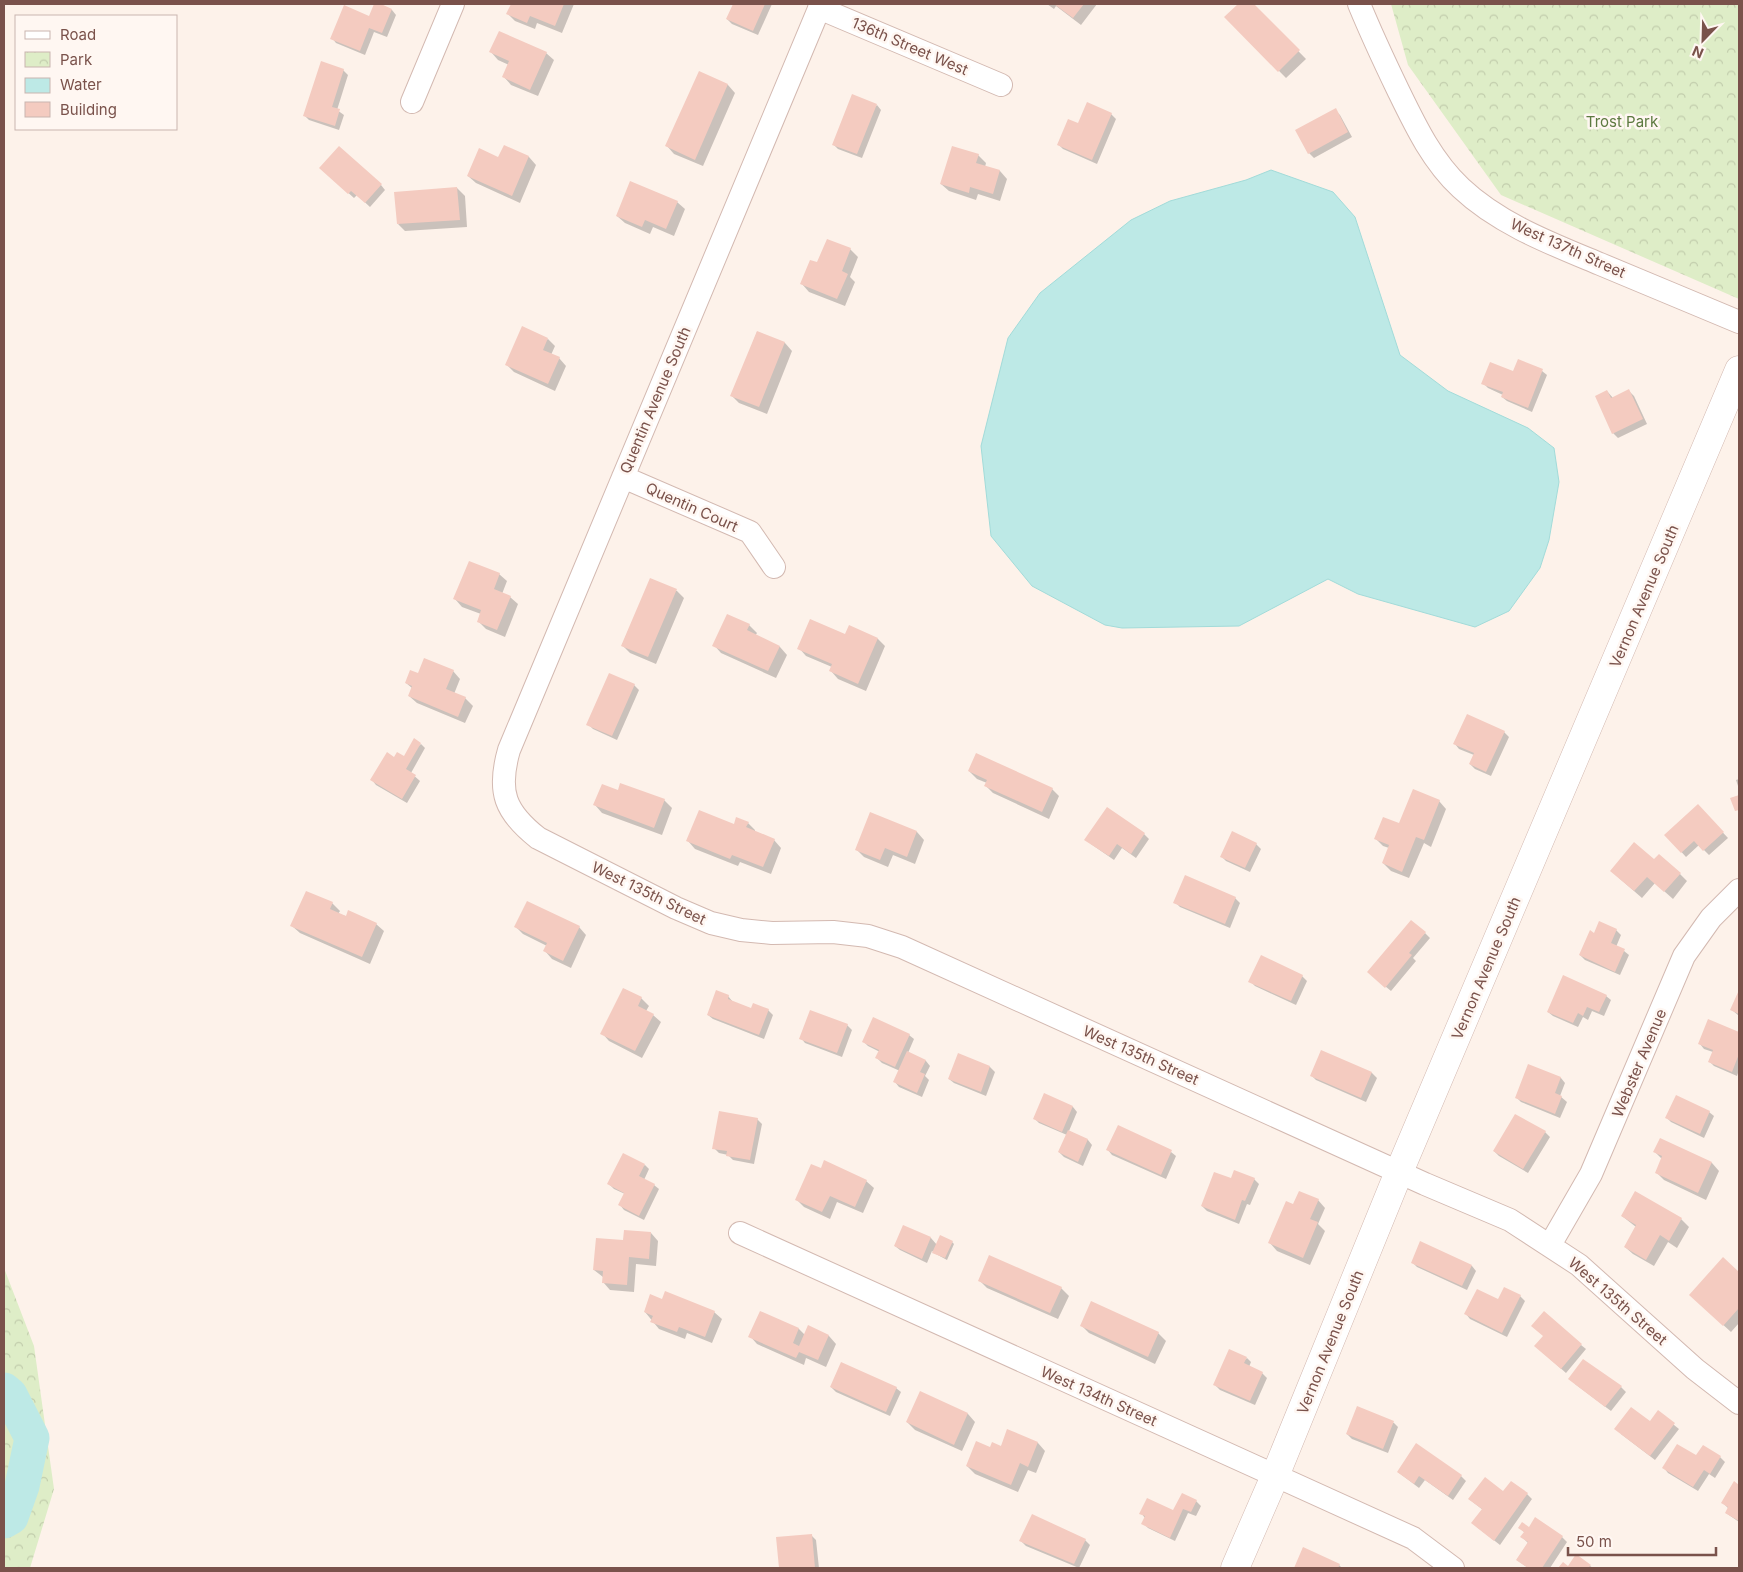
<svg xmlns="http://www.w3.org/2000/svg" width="1743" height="1572" viewBox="0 0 1743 1572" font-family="Inter,sans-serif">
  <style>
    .park { fill: url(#park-crowns) }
    .water { fill: #bde9e6; stroke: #a2dbd9 }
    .shadow { fill: #0003 }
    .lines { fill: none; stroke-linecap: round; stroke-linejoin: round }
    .river { stroke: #bde9e6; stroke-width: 35 }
    .building { fill: #f4cbc0 }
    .minor-casing { stroke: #d3b9b1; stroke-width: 24 }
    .tertiary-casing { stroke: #d3b9b1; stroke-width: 29 }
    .minor { stroke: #fff; stroke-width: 22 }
    .tertiary { stroke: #fff; stroke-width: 28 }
    .labels { text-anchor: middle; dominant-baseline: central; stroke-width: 5; stroke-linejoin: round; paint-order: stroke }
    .street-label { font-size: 15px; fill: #7a524b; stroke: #fff7f2 }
    .park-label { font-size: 15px; fill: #5d7a40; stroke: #fff7f2 }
  </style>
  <defs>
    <pattern id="park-crowns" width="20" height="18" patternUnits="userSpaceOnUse" patternTransform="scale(1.25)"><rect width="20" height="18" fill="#deedc7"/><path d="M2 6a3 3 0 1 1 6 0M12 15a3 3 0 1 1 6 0" fill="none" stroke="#c2cdac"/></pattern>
  </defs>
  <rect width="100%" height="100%" fill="#fdf2ea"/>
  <path class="park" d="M1391,4H1739V299L1501,195L1408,65Z
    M4,1268L34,1346L54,1489L30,1568H4Z"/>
  <path class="water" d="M1271,170L1333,192L1355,217L1400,355L1448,391L1528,428L1554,448L1559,482L1549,540L1540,568L1509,611L1475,627L1358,594L1328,579L1239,626L1122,628L1105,625L1032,586L991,536L981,446L1008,338L1040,293L1131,220L1170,201L1246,180Z"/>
  <path class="shadow" d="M375,4L392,10L396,15L387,37L374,32L365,55L336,43L332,38L370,18Z
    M512,4H574L562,33L537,23L535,29L515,21L508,14Z
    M734,4H772L758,35L732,24L727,19Z
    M1047,4H1097L1081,25L1056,6L1054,9Z
    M1240,4H1252L1306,59L1286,78L1226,17Z
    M491,52L546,53L554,60L538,96L511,85L504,77L509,65L498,60Z
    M343,70L348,75L337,110L344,115L339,130L309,120L304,115Z
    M699,73L728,85L735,93L703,166L674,154L667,146Z
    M877,105L881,110L862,158L838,149L833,144Z
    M1335,110L1340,115L1352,137L1314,158L1309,153Z
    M1111,114L1116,119L1097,164L1063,149L1058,144L1079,124Z
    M504,147L529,157L536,165L520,203L476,183L468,176L499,158Z
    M978,155L986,163L985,167L1000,171L1007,179L1000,201L978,194L976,200L949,191L941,184Z
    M326,173L381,185L385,190L370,207L357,195L354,198Z
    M457,188L465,196L467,227L405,231L398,224Z
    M677,202L685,209L674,236L653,227L650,234L625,223L617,216Z
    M850,249L858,257L850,277L855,282L845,306L809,292L802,284L818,264Z
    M757,332L785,343L792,351L767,414L739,403L732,396Z
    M548,339L555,346L551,355L559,358L566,366L555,391L514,372L506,364Z
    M1518,361L1542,371L1547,375L1532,412L1507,401L1502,397L1503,395L1488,388L1483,383L1514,373Z
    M1607,391L1613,398L1629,391L1634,396L1647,424L1618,438L1613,433Z
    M499,574L507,581L502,594L510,597L518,604L505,637L486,629L478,621L481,614L462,607L455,599Z
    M651,579L677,591L684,598L656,664L630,653L622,645Z
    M749,625L757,633L755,636L780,647L787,655L776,678L721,653L714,645Z
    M846,636L878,639L885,646L866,691L838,679L831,671L832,667L806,656L799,648Z
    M453,671L460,679L454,694L465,698L473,706L465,723L417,703L409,696L412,688L406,683L418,675Z
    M634,685L639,690L617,740L593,729L588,724Z
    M1504,732L1509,737L1491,776L1475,769L1470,764L1474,755L1459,749L1455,744Z
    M421,744L425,748L411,773L420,781L407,803L376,785L372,780L395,758L405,757Z
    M969,771L1052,789L1059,796L1049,819L993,793L986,786L987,783L977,779Z
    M1739,779V789L1736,780Z
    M619,792L664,800L672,808L662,835L602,813L595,805Z
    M1439,801L1446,809L1431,847L1424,843L1409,878L1391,871L1383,863L1389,848L1383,846L1375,838Z
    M1698,806L1728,838L1709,855L1699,845L1686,857L1666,835Z
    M871,814L917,832L924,840L915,864L893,855L888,867L864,857L856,849Z
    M748,823L755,830V832L774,840L781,848L771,874L740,862L738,866L695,849L688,841L734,825Z
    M1144,834L1149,839L1136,858L1122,848L1114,860L1091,844Z
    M1256,844L1261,849L1250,872L1226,861L1222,857Z
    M1654,861L1680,874L1687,881L1673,899L1655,883L1642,898L1619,878Z
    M1235,898L1240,903L1230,928L1180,907L1175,902Z
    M332,903L340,911L338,914L376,924L384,931L370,964L300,933L292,926Z
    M516,927H579L586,935L571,968L552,959L545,951L547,946L523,934Z
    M1616,930L1621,935L1616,947L1624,951L1629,955L1620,975L1585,960L1580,955Z
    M1425,933L1430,938L1413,958L1416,961L1391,991L1374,977Z
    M1302,976L1307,981L1296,1005L1255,986L1250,981Z
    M624,989L641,998L649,1006L646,1011L653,1015L661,1022L642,1058L609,1041L602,1033Z
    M1739,993V1016L1732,1010Z
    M728,996L733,1002L752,1009L768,1010L773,1015L764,1039L713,1019L708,1015Z
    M1606,996L1611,1000L1604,1016L1592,1011L1588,1020L1583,1017L1578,1027L1553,1016L1548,1012Z
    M1709,1021L1739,1033V1070L1737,1076L1714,1066L1709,1061L1713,1052L1704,1049L1700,1044Z
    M847,1025L852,1030L842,1057L805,1043L801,1038Z
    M909,1035L914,1039L908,1053L926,1061L930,1066L925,1076L929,1080L922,1097L899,1087L895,1082L900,1071L882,1063L877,1058L880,1052L868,1046L863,1041Z
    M1322,1052L1372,1073L1377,1078L1366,1102L1316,1080L1311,1075Z
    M958,1055L990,1067L995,1072L986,1096L954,1083L949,1079Z
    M1529,1066L1561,1078L1565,1083L1560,1096L1567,1102L1560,1118L1521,1102L1516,1097Z
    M1045,1095L1073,1107L1077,1112L1069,1131L1088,1140L1092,1145L1083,1166L1064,1157L1059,1152L1067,1135L1039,1123L1034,1118Z
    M1709,1112L1714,1116L1704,1138L1671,1122L1666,1117Z
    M757,1119L762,1124L754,1164L733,1160L728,1155L719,1153L714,1148Z
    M1118,1127L1171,1152L1176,1156L1166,1179L1112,1155L1108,1150Z
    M1545,1132L1550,1137L1528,1173L1499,1156L1494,1151Z
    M1660,1140L1712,1163L1719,1171L1706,1200L1664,1180L1656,1172L1662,1159L1655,1152Z
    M645,1165L649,1169L644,1180L654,1185L659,1189L644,1220L624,1210L620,1205L625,1194L614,1189L609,1184Z
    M821,1170L866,1181L874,1188L863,1213L837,1202L830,1219L804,1207L796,1199Z
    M1254,1179L1259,1184L1250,1205L1247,1204L1239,1224L1207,1211L1202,1206Z
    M1635,1193L1681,1219L1689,1227L1677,1248L1668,1242L1654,1266L1633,1254L1625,1247L1636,1227L1622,1216Z
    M1318,1200L1325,1208L1318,1224L1325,1231L1310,1265L1277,1251L1270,1243L1294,1206Z
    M903,1227L931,1238L937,1245L952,1242L954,1244L947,1260L936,1254L932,1251L927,1263L900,1250L895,1246Z
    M651,1233L658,1241L656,1266L636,1264L634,1292L610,1290L603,1282V1277L594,1270L624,1241Z
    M1723,1259L1739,1274V1323L1731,1332L1698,1302Z
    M1412,1262L1472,1266L1476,1271L1467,1290L1417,1267Z
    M979,1280L1061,1288L1069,1296L1058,1319L987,1288Z
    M1520,1296L1525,1301L1507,1337L1470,1319L1466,1314L1499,1301Z
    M662,1301L714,1312L722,1319L712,1343L687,1333L685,1339L659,1329L645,1312Z
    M761,1312L799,1329L805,1335L808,1327L829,1336L836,1344L826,1367L806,1358L804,1365L757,1344L750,1336Z
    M1082,1326L1158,1333L1166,1341L1155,1364L1089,1333Z
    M1581,1345L1586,1349L1566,1373L1541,1351Z
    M1247,1358L1251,1362L1249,1367L1262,1373L1267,1378L1255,1405L1220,1390L1215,1385Z
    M1575,1384L1621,1387L1626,1392L1611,1411Z
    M831,1387L896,1388L901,1392L890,1416L836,1392Z
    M920,1393L968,1414L975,1422L962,1451L915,1430L907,1422Z
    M1358,1408L1394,1423L1398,1427L1388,1453L1352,1439L1347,1434Z
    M1658,1412L1679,1429L1655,1460L1621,1434L1650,1422Z
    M1008,1431L1038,1443L1045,1451L1036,1473L1028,1470L1018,1492L975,1474L967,1466L991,1449L1001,1447Z
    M1696,1457H1720L1725,1462L1715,1478L1709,1474L1698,1491L1668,1473L1664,1468Z
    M1398,1472L1461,1476L1466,1481L1453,1500L1425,1480L1419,1488Z
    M1734,1483L1739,1486V1522L1726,1513L1729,1509L1723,1503Z
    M1504,1493L1527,1494L1532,1499L1500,1545L1477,1527L1483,1510L1469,1499Z
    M1196,1501L1201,1506L1196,1516L1188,1513L1175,1541L1148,1528L1143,1523L1145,1518L1141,1513L1174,1512Z
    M1520,1528H1530L1562,1537L1567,1542L1550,1568H1528L1517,1560L1528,1543L1522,1537L1525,1533Z
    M811,1535L816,1540L819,1568H780L777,1538Z
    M1085,1540L1090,1545L1079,1568L1026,1546L1021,1541Z
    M1303,1548L1339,1565L1342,1568H1296Z
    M1563,1564L1568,1567L1590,1566L1593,1568H1560Z"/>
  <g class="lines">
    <path class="river" d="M4,1390L10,1395L32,1438L22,1486L11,1517L4,1521"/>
  </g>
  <path class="building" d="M374,4H381L392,9L382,33L369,28L360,51L330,39L344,5L369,16Z
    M511,4H564L555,26L530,16L527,23L506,14Z
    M733,4H765L753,31L726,19Z
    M1054,4H1084L1073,18Z
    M1238,4H1254L1300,50L1278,72L1224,17Z
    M499,31L547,52L530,90L502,77L509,61L489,52Z
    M321,61L344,69L332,107L340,109L335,126L303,116Z
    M699,71L728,84L695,160L665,146Z
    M852,94L877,104L857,154L832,145Z
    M1087,102L1112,113L1092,160L1057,145L1068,119L1078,123Z
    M1336,108L1348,132L1308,154L1295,130Z
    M504,145L529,156L512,196L467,176L479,148L498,157Z
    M339,146L382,184L365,203L351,191L348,194L319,168Z
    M952,146L979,154L976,163L1000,170L993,194L970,187L969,193L940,184Z
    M630,181L678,201L666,229L645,220L642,227L616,216Z
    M457,187L460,220L397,224L394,192Z
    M827,239L851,248L842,271L848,274L837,299L800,284L810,260L817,262Z
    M522,326L548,338L543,350L560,357L548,384L505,365Z
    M757,331L785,342L759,407L730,396Z
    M1518,359L1543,369L1528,408L1501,397L1503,392L1481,384L1490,362L1513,371Z
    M1629,389L1643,419L1612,434L1595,396L1607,390L1611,398Z
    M469,561L500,573L494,589L511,596L497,630L477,622L481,610L453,599Z
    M650,578L677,589L648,657L621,646Z
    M727,614L750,624L747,630L780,646L768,671L712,646Z
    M810,619L845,634L849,625L878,638L858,684L829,671L832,664L797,649Z
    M424,658L454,670L446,689L466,697L458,717L408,696L412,686L405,683L410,670L418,673Z
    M609,673L635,684L612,736L586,725Z
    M1467,714L1505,731L1486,772L1469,764L1474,753L1453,744Z
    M414,738L421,743L406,769L416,775L402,799L370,780L387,752L394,757L397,752L404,756Z
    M976,753L1053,788L1042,812L984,786L987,780L968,771Z
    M620,783L665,799L654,828L593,805L602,784L618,790Z
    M1413,789L1440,800L1424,840L1416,837L1402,872L1382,863L1389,845L1374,839L1383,817L1399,823Z
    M1739,795V810L1735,811L1730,798Z
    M1698,804L1724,832L1703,851L1694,841L1681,853L1664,835Z
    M1107,807L1145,833L1131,854L1117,844L1109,856L1084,840Z
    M699,810L734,824L736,817L749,822L746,827L775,839L763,867L732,855L730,859L686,841Z
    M870,812L917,831L907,857L885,848L880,860L855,850Z
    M1232,831L1257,843L1245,868L1220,857Z
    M1634,842L1654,859L1659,854L1681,873L1664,892L1647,877L1634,891L1610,871Z
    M1185,875L1236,897L1225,924L1173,903Z
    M306,891L333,902L330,909L346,916L348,910L377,923L362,957L290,926Z
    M527,901L580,926L563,961L543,951L547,943L514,927Z
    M1411,920L1426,932L1409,953L1412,955L1385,988L1367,972Z
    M1599,921L1617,929L1611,943L1625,949L1615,972L1579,955L1590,930L1594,933Z
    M1261,955L1303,975L1291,1001L1248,982Z
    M1563,975L1607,995L1599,1012L1587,1007L1583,1016L1578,1013L1573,1023L1547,1012Z
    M623,988L642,997L638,1006L654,1014L635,1051L600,1034Z
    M716,990L729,995L728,999L751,1008L753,1003L769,1009L759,1035L707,1015Z
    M1739,990V1014L1730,1010Z
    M810,1010L848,1024L837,1053L799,1039Z
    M873,1017L910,1034L895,1067L875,1058L879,1050L862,1042Z
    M1708,1019L1739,1032V1054L1732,1072L1708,1062L1713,1050L1698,1044Z
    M1321,1050L1372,1072L1361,1098L1310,1076Z
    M907,1051L926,1060L920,1072L925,1074L917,1093L893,1082Z
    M958,1053L990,1066L981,1092L948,1079Z
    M1528,1064L1561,1077L1555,1093L1562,1096L1555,1114L1515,1098Z
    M1044,1093L1073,1106L1062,1132L1033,1119Z
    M1676,1095L1710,1111L1700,1134L1665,1118Z
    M719,1111L758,1118L750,1160L726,1156L727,1151L712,1149Z
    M1515,1114L1546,1131L1523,1169L1493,1151Z
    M1118,1125L1172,1150L1161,1175L1106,1150Z
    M1068,1130L1088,1139L1078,1162L1058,1152Z
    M1660,1138L1712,1162L1698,1193L1655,1173L1662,1156L1653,1152Z
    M623,1153L645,1164L639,1176L655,1184L639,1216L618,1205L624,1193L607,1184Z
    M824,1160L867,1180L855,1207L830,1196L822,1212L795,1200L811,1164L821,1168Z
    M1234,1170L1255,1178L1245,1201L1242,1200L1235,1220L1201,1206L1214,1172L1231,1178Z
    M1299,1191L1319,1199L1310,1219L1318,1222L1303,1258L1268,1243L1286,1201L1293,1204Z
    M1635,1191L1682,1218L1669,1241L1660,1235L1646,1260L1624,1247L1636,1225L1621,1216Z
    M903,1225L931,1237L922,1259L894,1246Z
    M624,1230L651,1232L649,1259L629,1257L627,1285L602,1283L603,1271L593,1270L596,1238L623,1240Z
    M940,1235L953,1241L945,1258L932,1253Z
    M1420,1241L1472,1265L1462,1286L1411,1263Z
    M989,1255L1062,1287L1050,1313L978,1281Z
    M1723,1257L1739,1272V1308L1723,1326L1689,1295Z
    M1504,1287L1521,1295L1502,1333L1464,1314L1477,1289L1498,1299Z
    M665,1291L715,1311L705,1337L679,1327L677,1332L650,1322L653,1316L644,1312L650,1294L662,1299Z
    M1091,1301L1159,1332L1148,1357L1080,1326Z
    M760,1311L799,1328L793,1343L799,1346L808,1325L829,1335L818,1360L799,1352L796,1358L748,1337Z
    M1544,1311L1582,1344L1561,1369L1534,1346L1543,1336L1531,1326Z
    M1229,1349L1247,1357L1244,1363L1263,1372L1250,1401L1213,1385Z
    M1583,1359L1622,1386L1605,1407L1568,1379Z
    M841,1362L897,1387L886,1412L830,1387Z
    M920,1391L968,1413L954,1445L906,1422Z
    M1357,1406L1394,1421L1383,1449L1346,1434Z
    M1631,1407L1650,1421L1658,1410L1675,1423L1650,1456L1614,1429Z
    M1007,1429L1038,1442L1028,1467L1020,1463L1011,1485L966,1466L976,1441L990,1447L992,1442L1001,1446Z
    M1416,1443L1462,1475L1448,1496L1419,1476L1414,1484L1397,1472Z
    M1677,1444L1696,1455L1703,1445L1721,1456L1710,1474L1704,1470L1693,1487L1662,1468Z
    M1485,1477L1503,1491L1511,1481L1528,1493L1494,1541L1471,1523L1482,1509L1468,1499Z
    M1734,1481L1739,1485V1521L1725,1513L1728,1507L1721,1503Z
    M1182,1493L1197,1500L1191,1512L1183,1509L1170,1538L1141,1524L1145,1516L1139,1514L1147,1498L1173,1510Z
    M1032,1514L1086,1539L1074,1564L1019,1541Z
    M1535,1517L1563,1536L1542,1568H1528L1516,1560L1528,1542L1520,1537L1524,1532L1518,1528L1522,1522L1529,1527Z
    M812,1534L815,1568H779L776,1537Z
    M1303,1547L1340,1564L1338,1568H1294Z
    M1576,1554L1591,1565L1588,1568H1558L1563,1562L1568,1566Z"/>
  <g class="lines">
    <g class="minor-casing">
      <path id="minor" d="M821,4L509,750C497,792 505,812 538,838L676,908L711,923L741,930L772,933L833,932L868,936L902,947L1425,1184L1510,1220L1579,1265L1695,1369L1739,1403
        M1359,4C1371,33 1384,61 1398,90C1415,125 1432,161 1461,188C1499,224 1552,244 1600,264C1646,283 1693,303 1739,322
        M819,8L1001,85
        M412,102L453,4
        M623,477L750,532L774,567
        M740,1233L1413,1538L1453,1568
        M1550,1245L1591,1174L1684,956L1711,918L1739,890"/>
    </g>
    <g class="tertiary-casing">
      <path id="tertiary" d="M1235,1568L1275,1476L1399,1172L1739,370"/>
    </g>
    <use href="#minor" class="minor"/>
    <use href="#tertiary" class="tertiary"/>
  </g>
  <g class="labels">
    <g class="street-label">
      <text transform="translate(910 46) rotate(23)">136th Street West</text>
      <text transform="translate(1568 248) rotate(24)">West 137th Street</text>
      <text transform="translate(655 400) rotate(-67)">Quentin Avenue South</text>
      <text transform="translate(692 507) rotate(24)">Quentin Court</text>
      <text transform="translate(1644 596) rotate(-67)">Vernon Avenue South</text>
      <text transform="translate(649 893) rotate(26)">West 135th Street</text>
      <text transform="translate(1486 968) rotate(-67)">Vernon Avenue South</text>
      <text transform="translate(1141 1055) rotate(24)">West 135th Street</text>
      <text transform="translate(1639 1063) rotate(-67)">Webster Avenue</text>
      <text transform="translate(1618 1301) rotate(41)">West 135th Street</text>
      <text transform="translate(1330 1342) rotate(-68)">Vernon Avenue South</text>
      <text transform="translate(1099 1396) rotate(24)">West 134th Street</text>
    </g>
    <g class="park-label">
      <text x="1622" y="121">Trost Park</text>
    </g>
  </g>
  <rect width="1743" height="1572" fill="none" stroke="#7a524b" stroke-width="10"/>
  <rect x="15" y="15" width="162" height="115" fill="#fff7f2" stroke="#cab5af"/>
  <rect x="25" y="31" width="25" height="8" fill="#ffffff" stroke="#cab5af"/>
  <text x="60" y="40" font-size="15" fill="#7a524b">Road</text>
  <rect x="25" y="52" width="25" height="15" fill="url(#park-crowns)" stroke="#cab5af"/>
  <text x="60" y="65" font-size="15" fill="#7a524b">Park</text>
  <rect x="25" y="78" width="25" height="15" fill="#bde9e6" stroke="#cab5af"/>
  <text x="60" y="90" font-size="15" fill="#7a524b">Water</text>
  <rect x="25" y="102" width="25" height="15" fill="#f4cbc0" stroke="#cab5af"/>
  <text x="60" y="115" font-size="15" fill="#7a524b">Building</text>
  <g transform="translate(1703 40) rotate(203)" stroke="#fff7f2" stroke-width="4" paint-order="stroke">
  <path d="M0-4L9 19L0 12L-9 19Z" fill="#7a524b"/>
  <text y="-8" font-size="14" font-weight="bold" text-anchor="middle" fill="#7a524b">N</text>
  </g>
  <path d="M1568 1547v8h148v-8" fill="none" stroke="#7a524b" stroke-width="2.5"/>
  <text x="1576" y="1547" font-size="15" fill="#7a524b" stroke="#fff7f2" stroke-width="4" paint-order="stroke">50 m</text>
</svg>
